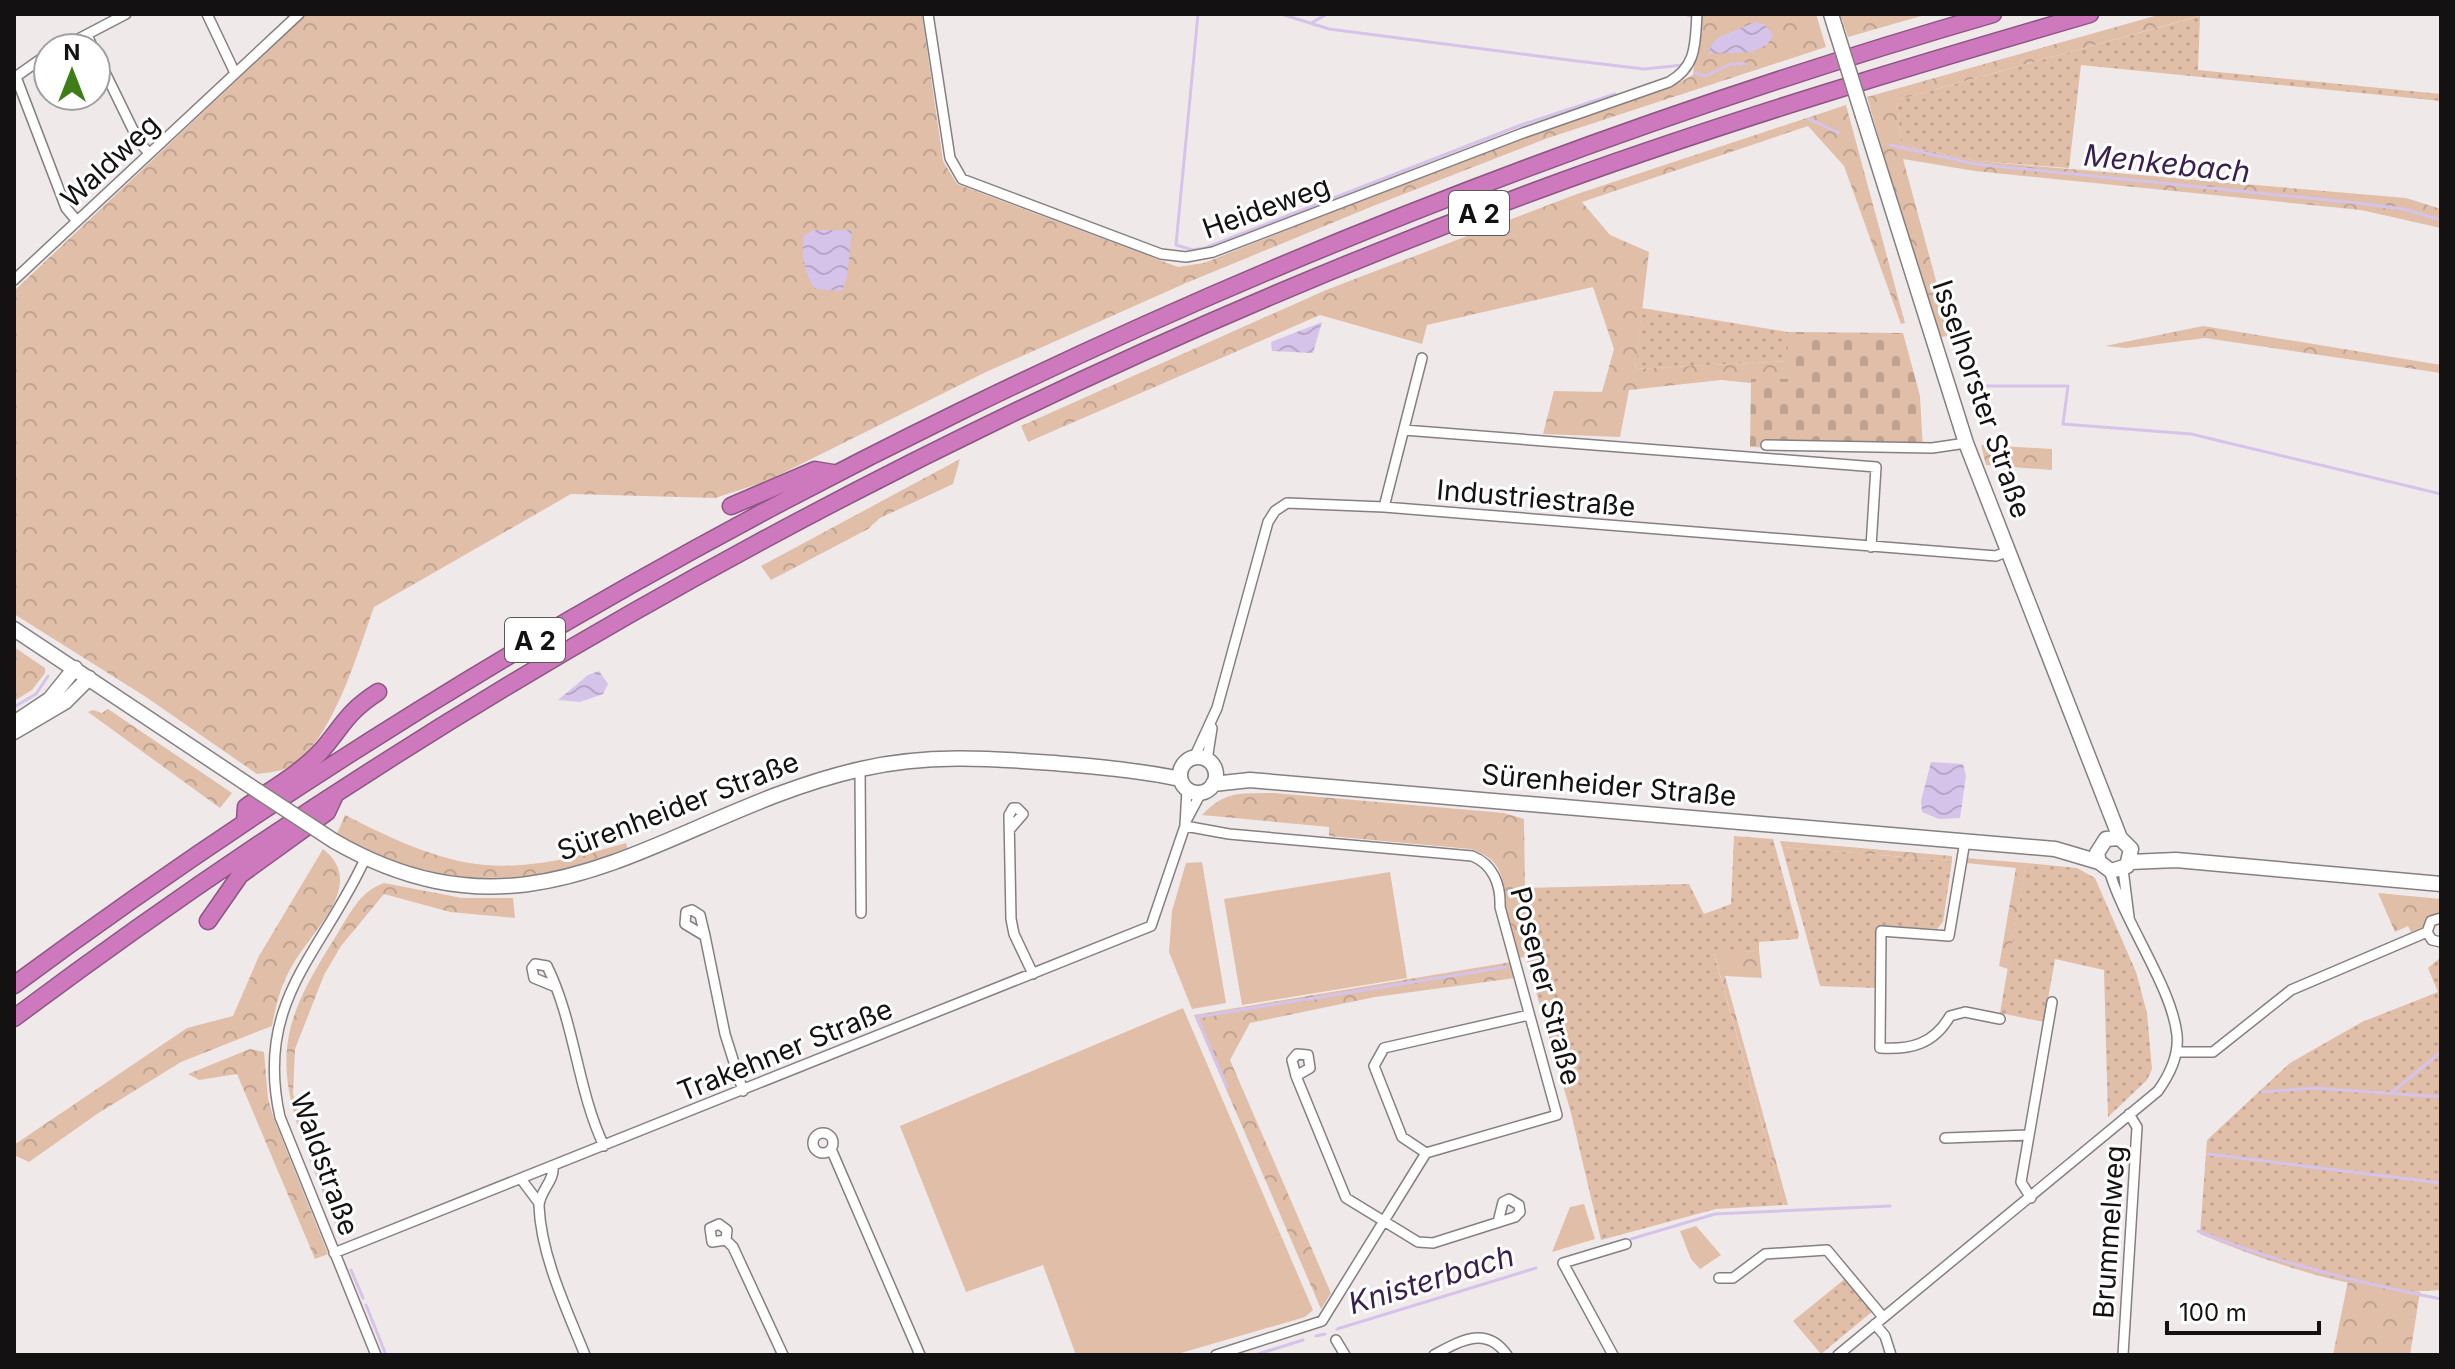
<svg xmlns="http://www.w3.org/2000/svg" width="2455" height="1369" viewBox="0 0 2455 1369" font-family="Inter,sans-serif">
  <style>
    .grass { fill: url(#grass-dots) }
    .forest { fill: url(#forest-crowns) }
    .cemetery { fill: url(#cemetery-stones) }
    .park { fill: #e0bea8 }
    .water { fill: url(#water-waves) }
    .lines { fill: none; stroke-linecap: round; stroke-linejoin: round }
    .stream { stroke: #d6c3e9; stroke-width: 3 }
    .street-casing { stroke: #867f80; stroke-width: 12 }
    .secondary-casing { stroke: #867f80; stroke-width: 17 }
    .highway-casing { stroke: #8d5582; stroke-width: 19 }
    .street { stroke: #fff; stroke-width: 9 }
    .secondary { stroke: #fff; stroke-width: 14 }
    .highway { stroke: #ce79be; stroke-width: 16 }
    .secondary-bridge-casing { stroke: #867f80; stroke-width: 17; stroke-linecap: butt }
    .secondary-bridge { stroke: #fff; stroke-width: 14 }
    .labels { text-anchor: middle; dominant-baseline: central; stroke-width: 6; stroke-linejoin: round; paint-order: stroke }
    .shield { fill: #fff; stroke: #5a5859; stroke-width: 2 }
    .shield-label { font-size: 26px; font-weight: bold; fill: #131112 }
    .street-label { font-size: 28px; fill: #131112; stroke: #fff }
    .water-label { font-size: 30px; font-style: italic; fill: #391f4e; stroke: #fff }
  </style>
  <defs>
    <pattern id="grass-dots" width="8" height="8" patternUnits="userSpaceOnUse" patternTransform="scale(2)"><rect width="8" height="8" fill="#e0bea8"/><path d="M2 2h.1M6 6h.1" fill="none" stroke="#bfa290" stroke-width="1.8" stroke-linecap="round"/></pattern>
    <pattern id="forest-crowns" width="20" height="18" patternUnits="userSpaceOnUse" patternTransform="scale(2)"><rect width="20" height="18" fill="#e0bea8"/><path d="M2 6a3 3 0 1 1 6 0M12 15a3 3 0 1 1 6 0" fill="none" stroke="#bfa290"/></pattern>
    <pattern id="cemetery-stones" width="16" height="16" patternUnits="userSpaceOnUse" patternTransform="scale(2)"><rect width="16" height="16" fill="#e0bea8"/><path d="M2 7V4a2 2 0 0 1 4 0v3zM10 15v-3a2 2 0 0 1 4 0v3z" fill="#bfa290"/></pattern>
    <pattern id="water-waves" width="16" height="10" patternUnits="userSpaceOnUse" patternTransform="scale(2)"><rect width="16" height="10" fill="#d6c3e9"/><path d="M0 5q4-4 8 0t8 0" fill="none" stroke="#b7a6c7"/></pattern>
  </defs>
  <rect width="100%" height="100%" fill="#f0e9ea"/>
  <path class="grass" d="M2200,16L2198,70L2441,94V101L2081,65L2069,168L1977,161L1901,145L1897,100Z
    M1642,308L1788,332V361L1635,369Z
    M1734,836L1773,839L1799,934L1798,939L1759,942V951L1714,954L1784,1205L1716,1209L1601,1240L1571,1113L1526,957L1523,888L1689,884L1704,914L1731,904Z
    M1782,847L1952,861L1943,922L1937,929L1877,926L1876,988L1820,986Z
    M2026,863L2077,868L2095,878L2136,972L2147,1013L2152,1069L2147,1080L2108,1117L2104,970L2055,959L2044,1022L2000,1013Z
    M2441,957V1290C2367,1298 2268,1262 2200,1234L2207,1140L2290,1063L2362,1022L2438,992L2428,968Z
    M1846,1278L1873,1311L1821,1354L1793,1321Z"/>
  <path class="forest" d="M286,14H922L943,161L957,184L1178,267L1204,263L1523,136L1669,88L1693,75L1701,14H1816L1826,47L1548,138L1373,206L1186,283L986,372L767,481L715,498L571,494L374,607C358,651 330,753 282,770C274,772 265,773 257,774L146,697L14,614V291L291,29Z
    M1840,14H1928L1848,37Z
    M2162,14H2206L1897,100L1901,145L1977,161L2406,198L2441,209V228L2361,210L1975,171L1903,159L1951,336L1937,337L1867,97Z
    M1846,105L1905,323L1901,324L1844,166L1808,126L1582,202L1610,235L1649,252L1635,369L1788,361V379H1751V383L1721,380L1629,390L1620,437L1543,434L1554,391L1602,392L1614,349L1593,287L1427,325L1422,344L1320,315L1028,442L1021,426L1326,290L1577,194Z
    M2203,326L2441,365V373L2205,338L2127,348L2105,346Z
    M1981,445L2052,449V470L1986,465Z
    M960,459L953,484L880,518L868,529L771,580L761,566Z
    M14,647L45,668V673L32,690L14,701Z
    M108,709L232,793L220,808L88,712L93,710L102,713Z
    M1274,793L1504,813L1524,819L1526,957L1518,958C1514,942 1508,925 1506,908C1501,877 1506,862 1471,849L1329,836V827L1202,815C1226,790 1240,794 1274,793Z
    M345,815C460,874 502,879 626,843L628,850C524,889 435,890 337,834Z
    M1780,841H1781L1952,856V861L1782,847Z
    M323,849C368,884 312,930 292,966C281,984 276,1005 272,1026L181,1062L97,1114L29,1162L14,1155V1145L187,1028L233,1016L259,956Z
    M1966,858L2026,863L2008,969L1999,966L2016,868L1966,863Z
    M384,883L462,898H513L515,918L450,912L384,894L341,946L324,975L295,1049L293,1094L316,1148L303,1142C271,1051 287,1014 336,936C349,915 360,891 384,883Z
    M2378,893L2441,899V914L2433,915L2423,927L2411,932L2408,926L2395,932Z
    M1759,951L1762,978L1725,976L1788,1205H1784L1714,953Z
    M1511,962L1515,978L1375,997L1250,1023L1230,1060L1331,1293L1321,1309L1194,1015Z
    M250,1049L264,1052L268,1099L274,1119L328,1254L315,1259L237,1074L199,1080L188,1074Z
    M2348,1281L2420,1292L2410,1355H2333Z"/>
  <path class="cemetery" d="M1788,332L1903,333L1920,396L1923,451L1750,447L1751,379H1788Z"/>
  <path class="park" d="M1202,862L1226,1003L1192,1009L1169,952L1172,911L1186,863Z
    M1390,872L1407,978L1242,1005L1224,899Z
    M1183,1008L1313,1310L1305,1317L1174,1355H1076L1043,1265L966,1292L900,1126Z
    M1584,1204L1595,1239L1552,1252L1570,1207Z
    M1696,1226L1721,1255L1700,1269L1691,1259L1680,1231Z"/>
  <path class="water" d="M1755,22L1765,25L1773,35L1767,45L1751,52L1710,54V47L1717,38Z
    M813,230H852L847,277L842,291L815,289C805,274 800,253 804,236Z
    M1322,322L1313,353L1272,351L1271,342Z
    M599,671L608,684L603,694L580,702L558,700L588,675Z
    M1931,762L1963,764L1966,776L1960,818L1939,819L1922,812L1921,801Z"/>
  <g class="lines">
    <path class="stream" d="M1198,14L1176,245L1193,250L1205,248L1521,125L1615,94
      M1281,14L1329,29L1577,61L1644,69L1683,65
      M1684,14L1691,16
      M1313,22L1327,14
      M1695,73L1705,76L1731,64H1746
      M1809,119L1839,133
      M1890,145L1975,164L2357,203L2403,209L2441,220
      M1969,386H2068L2063,424L2191,434L2441,494
      M14,707L36,694L48,676
      M1227,1087L1197,1017L1506,967
      M2262,1092L2314,1088L2441,1097
      M2391,1093L2441,1052
      M2208,1154L2441,1183
      M311,1160L338,1227
      M2198,1231C2276,1263 2359,1283 2441,1299
      M1631,1239L1715,1214L1890,1206
      M351,1270L363,1298
      M366,1305L386,1355
      M1337,1329L1536,1268
      M1316,1336L1325,1334
      M1255,1355L1303,1340"/>
    <g class="street-casing">
      <path id="street" d="M207,14L235,73
        M928,14L950,158L962,179L1161,254L1186,257L1213,252L1523,133L1669,82C1697,66 1695,44 1697,14
        M87,35L93,48
        M61,48L126,14
        M96,54L139,142L149,153
        M16,77L66,208L77,221
        M14,78L48,54
        M14,280L299,14
        M1404,430L1876,467L1871,547
        M1766,445L1932,448L1966,443
        M1384,507L1422,358
        M1194,758L1217,708L1268,522L1275,511L1287,503L1384,507L1996,556L2008,551
        M1207,760L1212,728
        M860,769L861,913
        M1185,823L1201,793
        M1185,826L1229,834L1472,856C1493,864 1501,885 1500,907L1557,1115L1426,1153L1322,1321L1216,1355
        M1010,829L1023,814L1017,808H1013L1009,815L1011,919L1014,934L1033,974
        M1965,841L1949,936L1881,931L1880,1048C1911,1050 1934,1044 1950,1016L1965,1012L2000,1019
        M365,859C322,953 254,1001 280,1117L376,1355
        M2123,869L2129,917
        M2427,932L2431,921L2441,918
        M2427,932L2432,940L2441,942
        M705,936L685,924L686,912L692,910L700,915L705,936L725,1034L743,1091
        M556,987L534,978L532,968L535,964L547,966C575,1023 577,1089 604,1146
        M2177,1052H2213L2291,990L2427,932
        M1296,1076L1292,1060L1297,1054L1308,1055L1310,1068L1296,1076L1346,1198L1418,1242L1433,1243L1515,1217L1520,1212L1519,1205L1509,1199L1503,1202L1498,1222
        M813 1143a10 10 0 1 1 20 0a10 10 0 1 1-20 0Z
        M1945,1138L2029,1135
        M831,1149L920,1355
        M1426,1153L1402,1137L1374,1066L1384,1048L1529,1015
        M553,1167C555,1180 539,1192 539,1206C541,1256 567,1310 585,1355
        M521,1179L539,1203
        M2031,1198L2021,1182L2052,1002
        M726,1240L712,1242L710,1228L719,1224L727,1230L726,1240L733,1247L783,1355
        M334,1253L1151,926L1185,826L1187,789
        M1719,1278H1733L1765,1254L1827,1250L1883,1317
        M1875,1324L1885,1336L1891,1355
        M1336,1340L1345,1355
        M1434,1355C1460,1341 1486,1325 1507,1355
        M1613,1355L1563,1263L1626,1244
        M1838,1355L2158,1091C2170,1074 2179,1056 2177,1035C2172,987 2124,922 2109,870
        M2123,1355L2137,1127L2129,1114"/>
    </g>
    <g class="secondary-casing">
      <path id="secondary" d="M1831,14L1835,27
        M1863,116L1966,443L2120,838
        M14,629L244,782
        M14,723L50,699L75,668
        M14,732L65,702L89,678
        M1180 775a18 18 0 1 1 36 0a18 18 0 1 1-36 0Z
        M1213,784L1250,780L2055,849L2099,862L2111,871L2127,866L2131,849L2120,838L2106,839L2097,853L2099,862
        M334,841C541,960 667,813 861,769C926,754 989,758 1054,763C1097,767 1139,770 1180,779
        M2130,862L2176,860L2441,884"/>
    </g>
    <g class="highway-casing">
      <path id="highway" d="M731,506L815,470L833,473
        M245,822L246,807C272,789 301,773 322,750C344,724 347,712 378,692
        M208,921L240,875L327,812L335,795
        M14,985C610,544 1282,220 1993,14
        M14,1018C486,665 1013,381 1568,179C1740,117 1915,65 2090,14"/>
    </g>
    <use href="#street" class="street"/>
    <use href="#secondary" class="secondary"/>
    <use href="#highway" class="highway"/>
    <g class="secondary-bridge-casing">
      <path id="secondary-bridge" d="M1835,27L1863,116
        M244,782L334,841"/>
    </g>
    <use href="#secondary-bridge" class="secondary-bridge"/>
  </g>
  <g class="labels">
    <g class="shield">
      <rect x="1449" y="191" width="60" height="44" rx="6"/>
      <rect x="505" y="618" width="60" height="44" rx="6"/>
    </g>
    <g class="shield-label">
      <text x="1479" y="213">A 2</text>
      <text x="535" y="640">A 2</text>
    </g>
    <g class="street-label">
      <text transform="translate(110 161) rotate(-43)">Waldweg</text>
      <text transform="translate(1266 207) rotate(-20)">Heideweg</text>
      <text transform="translate(1982 399) rotate(71)">Isselhorster Straße</text>
      <text transform="translate(1536 498) rotate(5)">Industriestraße</text>
      <text transform="translate(1609 785) rotate(5)">Sürenheider Straße</text>
      <text transform="translate(678 806) rotate(-21)">Sürenheider Straße</text>
      <text transform="translate(1546 986) rotate(75)">Posener Straße</text>
      <text transform="translate(785 1050) rotate(-22)">Trakehner Straße</text>
      <text transform="translate(325 1164) rotate(70)">Waldstraße</text>
      <text transform="translate(2109 1232) rotate(-86)">Brummelweg</text>
    </g>
    <g class="water-label">
      <text transform="translate(2167 163) rotate(6)">Menkebach</text>
      <text transform="translate(1431 1279) rotate(-17)">Knisterbach</text>
    </g>
  </g>
  <rect width="2455" height="1369" fill="none" stroke="#131112" stroke-width="32"/>
  <g transform="translate(72 72)"><circle r="38" fill="#ffffff" stroke="#a1a0a0" stroke-width="2"/>
  <path d="M0-6L14 30L0 20L-14 30Z" fill="#3f7d19"/>
  <text y="-12" font-size="22" font-weight="bold" text-anchor="middle" fill="#131112">N</text>
  </g>
  <path d="M2167 1321v12h152v-12" fill="none" stroke="#131112" stroke-width="4"/>
  <text x="2179" y="1321" font-size="24" fill="#131112" stroke="#ffffff" stroke-width="6" paint-order="stroke">100 m</text>
</svg>
